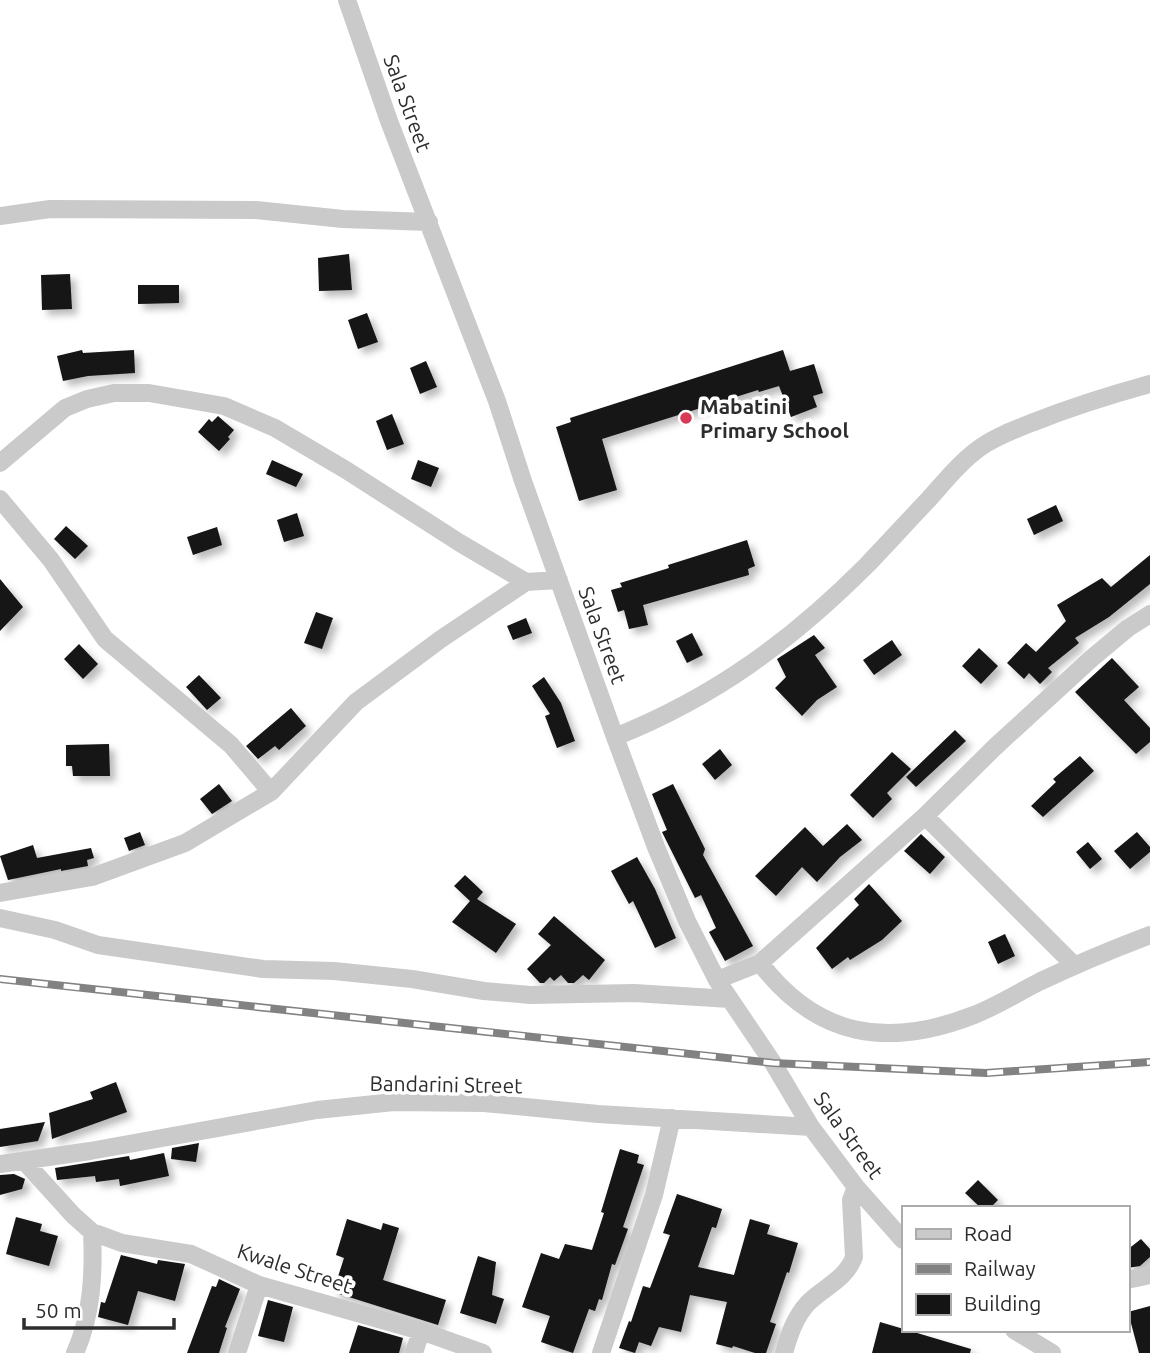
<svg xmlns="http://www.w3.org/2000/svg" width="1150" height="1353" viewBox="0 0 1150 1353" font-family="Ubuntu,sans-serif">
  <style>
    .building { fill: #141414; filter: url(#shadow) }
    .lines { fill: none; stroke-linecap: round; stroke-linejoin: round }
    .minor { stroke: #cacaca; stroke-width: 18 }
    .rail-casing { stroke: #828282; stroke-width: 8 }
    .rail { stroke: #fff; stroke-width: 5; stroke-dasharray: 16; stroke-linecap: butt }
    .poi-dot { fill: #d83a56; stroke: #fff; stroke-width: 2.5 }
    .labels { text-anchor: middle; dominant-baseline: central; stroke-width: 7; stroke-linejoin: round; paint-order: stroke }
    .street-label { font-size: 21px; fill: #2d2d2d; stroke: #fff }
    .poi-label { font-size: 21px; font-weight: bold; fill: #2d2d2d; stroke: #fff; text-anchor: start }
  </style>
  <defs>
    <filter id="shadow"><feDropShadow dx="5.5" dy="5.5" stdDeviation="3.5" flood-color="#0004"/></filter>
  </defs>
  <rect width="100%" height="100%" fill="#fff"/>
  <path class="building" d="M349,254L352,290L319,291L318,258Z
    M70,274L72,309L42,310L41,275Z
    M138,285H179V303L138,304Z
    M367,313L378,342L358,349L348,320Z
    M82,350L83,353L134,350L135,373L88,376L63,381L57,356Z
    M783,350L790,371L814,364L823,393L813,396L817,407L791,417L779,386L759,392L758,390L602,439L617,490L579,501L556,427L571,422L570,418Z
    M426,361L437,387L420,394L410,368Z
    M392,414L404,444L387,450L376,421Z
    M218,416L234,430L228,437L230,439L219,451L198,432L209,419L212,422Z
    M272,460L303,474L296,487L266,474Z
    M418,460L439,468L431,487L411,479Z
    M1056,505L1063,521L1034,535L1027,519Z
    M297,513L304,536L284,542L277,520Z
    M66,526L88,546L75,559L54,539Z
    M217,527L222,545L193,555L187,537Z
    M747,540L755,566L748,569L749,575L643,605L648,625L629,629L624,610L618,612L611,590L622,587L620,583L669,568L668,565Z
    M1150,555V584L1109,617L1075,638L1079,643L1048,668L1052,672L1040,684L1029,673L1024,679L1007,663L1026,643L1036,652L1066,621L1057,605L1102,578L1111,587Z
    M0,579L23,607L0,631Z
    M316,612L333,618L322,649L304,643Z
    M526,618L532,633L513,640L507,626Z
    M692,633L703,655L687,663L676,641Z
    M814,635L825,648L815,655L837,687L817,700L802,716L775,688L786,677L777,659Z
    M892,640L902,655L874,675L863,660Z
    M79,644L98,664L83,679L64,659Z
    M979,648L998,666L981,684L962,666Z
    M1112,658L1139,687L1124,700L1150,728V742L1136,754L1075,692Z
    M199,675L221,698L207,710L186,687Z
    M544,677L561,703L575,741L557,748L545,716L550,714L532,686Z
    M291,708L306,726L279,750L275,746L258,759L246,746Z
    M955,730L966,741L916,787L906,777Z
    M109,744L110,776H73L72,766H66V745Z
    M720,749L732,765L715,780L702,764Z
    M892,752L911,769L887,793L892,799L873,818L850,795Z
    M1080,756L1094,771L1043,817L1031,806L1056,782L1053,779Z
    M219,784L232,801L212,814L200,799Z
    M673,784L705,849L703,855L753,946L725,961L709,932L716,928L701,895L695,898L662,832L667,830L652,794Z
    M847,824L862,840L840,857L817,882L802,867L776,896L755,876L805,827L823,846Z
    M140,832L145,845L129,851L124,838Z
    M1137,832L1150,847V852L1130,869L1114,851Z
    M921,834L945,857L930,874L904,851Z
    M1088,842L1102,859L1090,869L1076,852Z
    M33,845L37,858L91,848L94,858L87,860L88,866L61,871V869L8,880L0,856Z
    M637,857L655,889L676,938L655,948L633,901L629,904L611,871Z
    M465,875L483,892L477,899L516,924L496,953L452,922L470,901L454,886Z
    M869,884L902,921L882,940L850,960L848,957L832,969L816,948L859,905L854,899Z
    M554,916L605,960L589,980L583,975L574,983H568L561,975L554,981L550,977L544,983H540L527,969L551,945L538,934Z
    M1005,934L1015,956L998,964L988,942Z
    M116,1082L127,1112L52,1139L49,1113L93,1099L90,1092Z
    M45,1122L38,1141L0,1147V1129Z
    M199,1143L196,1162L171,1159L172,1148Z
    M620,1149L639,1155L637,1163L644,1165L623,1227L628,1229L615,1265L612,1264L602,1300L599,1299L595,1311L589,1309L573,1353L541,1342L550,1316L522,1307L541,1253L559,1259L565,1244L592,1250L604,1213L601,1212Z
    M164,1153L169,1176L120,1186L119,1179L96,1182L95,1176L57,1180L55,1168L129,1156L130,1160Z
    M14,1174L25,1179L22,1189L0,1195V1175Z
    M978,1180L998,1200L990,1208H981L965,1193Z
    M677,1194L722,1209L716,1228L712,1227L698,1267L734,1275L750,1219L770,1225L767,1234L798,1243L789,1273L787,1272L770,1322L776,1324L766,1353H755L733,1346L732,1348L716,1344L727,1302L690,1295L681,1332L659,1327L651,1346L639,1342L635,1353L619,1348L629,1321L631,1322L643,1286L650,1288L670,1235L663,1233Z
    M16,1217L42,1224L40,1231L58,1236L49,1266L6,1254Z
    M347,1219L381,1230L383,1223L399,1228L383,1280L446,1300L438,1325L333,1292L344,1258L336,1255Z
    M1141,1239L1150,1249V1257L1140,1266L1127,1268V1250Z
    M121,1255L157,1264L158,1260L185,1264L175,1301L138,1291L128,1325L98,1317L101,1302L105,1303Z
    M478,1256L496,1262L492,1295L504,1299L496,1324L460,1313Z
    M219,1279L240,1289L225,1327L227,1328L219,1353H187L212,1286L216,1287Z
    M268,1300L293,1307L284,1342L258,1336Z
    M1150,1306V1353H1139L1128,1312Z
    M880,1322L971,1349L970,1353H872Z
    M358,1325L403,1338L399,1353H349Z"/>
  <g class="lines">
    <path class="minor" d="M347,0L389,121L497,401L523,481L615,737L656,847L687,921L717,980L773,1063L811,1127L856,1187L903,1240
      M0,216L50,209L256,210L343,219L429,222
      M0,463L65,408L87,399L114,393H149L224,406L275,428L346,470L460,543L526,582
      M0,499L51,560L105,639L231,745L271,792
      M615,737C715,697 791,641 867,565C888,543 908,521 929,499C945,481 961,461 981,447C997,436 1016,429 1034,422C1072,407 1110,395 1150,384
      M925,816L1074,965
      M0,893L92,877L185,843L271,792L356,702L441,639L526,582L559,580
      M0,918L55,930L98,945L263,969L334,971L412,979L484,991L530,995L634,993L730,999
      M760,963C818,1039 889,1048 974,1015C997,1006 1019,992 1041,981C1077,964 1113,949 1150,935
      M717,980L760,963L925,816L995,747L1092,658L1128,628L1150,614
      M24,1161L73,1215L92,1232C94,1273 92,1315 75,1353
      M0,1164L90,1151L317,1110L394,1102L484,1103L598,1114L811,1127
      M92,1232L122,1243L191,1254L259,1285L421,1331L483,1353
      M1127,1280L1150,1275
      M1014,1330L1052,1353
      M237,1353L259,1285
      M414,1353L421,1331
      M601,1353L654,1195L672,1118
      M784,1353C789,1335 795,1317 808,1303C824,1287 846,1279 854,1257L851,1200L856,1187"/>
    <g class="rail-casing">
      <path id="rail" d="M0,979L773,1063L986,1073L1150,1062"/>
    </g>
    <use href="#rail" class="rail"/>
  </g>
  <circle class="poi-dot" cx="686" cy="418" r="7"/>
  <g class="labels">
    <g class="street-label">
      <text transform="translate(408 103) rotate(70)">Sala Street</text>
      <text transform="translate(603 635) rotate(70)">Sala Street</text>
      <text transform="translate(446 1084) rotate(1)">Bandarini Street</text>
      <text transform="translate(849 1135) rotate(54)">Sala Street</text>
      <text transform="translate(295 1268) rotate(18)">Kwale Street</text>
    </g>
    <g class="poi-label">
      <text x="700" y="406">Mabatini<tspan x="700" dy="24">Primary School</tspan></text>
    </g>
  </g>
  <rect x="902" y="1206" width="228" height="126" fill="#ffffff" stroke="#ababab" stroke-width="2"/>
  <rect x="916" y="1229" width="35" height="10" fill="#cacaca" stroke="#ababab" stroke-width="2"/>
  <text x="964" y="1241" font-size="21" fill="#2d2d2d">Road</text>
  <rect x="916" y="1264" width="35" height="10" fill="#828282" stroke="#ababab" stroke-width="2"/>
  <text x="964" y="1276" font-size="21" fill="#2d2d2d">Railway</text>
  <rect x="916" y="1294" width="35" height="21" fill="#141414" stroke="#ababab" stroke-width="2"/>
  <text x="964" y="1311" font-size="21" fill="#2d2d2d">Building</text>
  <path d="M24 1318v10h150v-10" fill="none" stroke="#2d2d2d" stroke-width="3.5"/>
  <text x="35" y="1318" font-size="21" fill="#2d2d2d" stroke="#ffffff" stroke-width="5" paint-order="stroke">50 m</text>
</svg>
